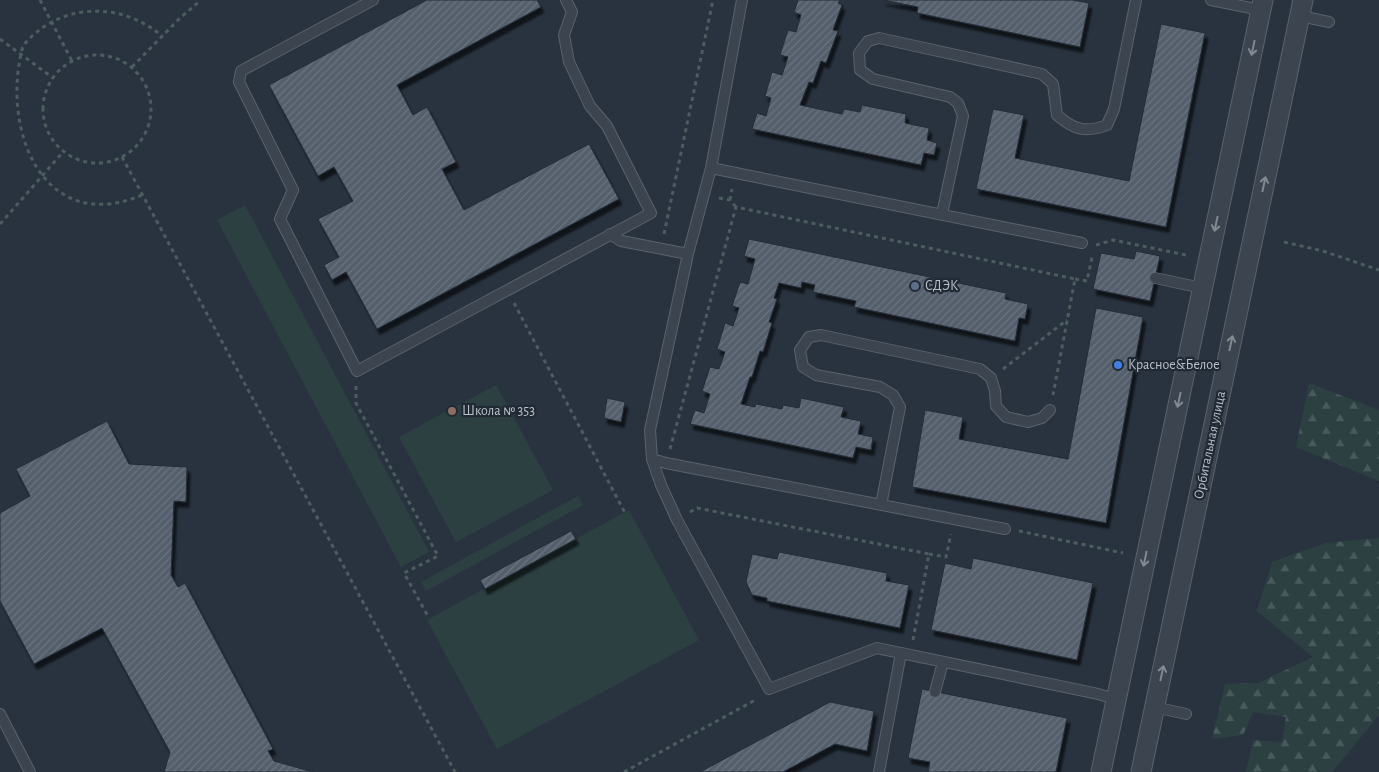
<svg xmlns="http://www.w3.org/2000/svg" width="1379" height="772" viewBox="0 0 1379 772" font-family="'Alegreya Sans',sans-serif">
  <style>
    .forest { fill: url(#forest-firs) }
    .garden { fill: #2c4041 }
    .building { fill: url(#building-hatch); stroke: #232c36; filter: url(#shadow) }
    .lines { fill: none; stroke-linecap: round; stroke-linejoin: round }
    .service-casing { stroke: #5a636c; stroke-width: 12 }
    .minor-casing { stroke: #5a636c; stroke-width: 21 }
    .path { stroke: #4b5d5f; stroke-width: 3; stroke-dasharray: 4 4; stroke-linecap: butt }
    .service { stroke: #3c454f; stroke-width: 10 }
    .minor { stroke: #3c454f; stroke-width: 19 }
    .oneway { stroke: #818992 }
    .service-dot { fill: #5c6f8a; stroke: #212a34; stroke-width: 2 }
    .shop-dot { fill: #3f7fe0; stroke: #212a34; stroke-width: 2 }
    .education-dot { fill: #8d6e63; stroke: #212a34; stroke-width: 2 }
    .labels { text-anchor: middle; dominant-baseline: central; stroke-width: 4.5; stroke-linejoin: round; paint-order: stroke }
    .poi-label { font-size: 14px; fill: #b9c0c9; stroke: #212a34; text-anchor: start }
    .street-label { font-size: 14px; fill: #b9c0c9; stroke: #212a34 }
  </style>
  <defs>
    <pattern id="forest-firs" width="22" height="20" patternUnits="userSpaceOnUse" patternTransform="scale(1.25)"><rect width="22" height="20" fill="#2c4041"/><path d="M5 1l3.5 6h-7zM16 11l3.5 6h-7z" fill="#485a5b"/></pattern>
    <pattern id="building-hatch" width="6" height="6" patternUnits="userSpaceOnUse" patternTransform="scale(1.25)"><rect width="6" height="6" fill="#545e6c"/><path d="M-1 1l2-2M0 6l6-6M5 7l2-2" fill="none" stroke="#6a7380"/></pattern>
    <filter id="shadow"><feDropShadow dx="3" dy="5.5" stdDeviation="1" flood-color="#0009"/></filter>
  </defs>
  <rect width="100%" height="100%" fill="#29333f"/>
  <path class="forest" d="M1309,383L1379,410V481L1296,447Z
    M1379,538V715L1332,772H1246L1253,740L1282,742L1286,717L1253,712L1243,735L1212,739L1225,684L1258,683L1313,657L1257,611L1272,562L1326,543Z"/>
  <path class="garden" d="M245,205L429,552L401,567L217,220Z
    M496,385L553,490L456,542L399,437Z
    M578,496L583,505L426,591L421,582Z
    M629,510L699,640L497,749L427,620Z"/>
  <path class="building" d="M427,0H537L541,7L397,85L413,115L427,107L456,162L442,169L464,210L589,144L619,199L377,329L346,272L332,280L324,265L339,257L318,219L353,201L334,167L318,176L269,85Z
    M798,0H840L838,3L842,5L833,30L838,31L826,63L821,61L813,83L809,82L800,105L842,114L844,109L860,112L862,105L906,114L905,123L929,128L927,140L937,143L934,155L924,153L921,165L752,129L757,113L766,116L771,98L765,96L772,72L782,75L788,57L780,55L788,30L796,32L801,15L794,12Z
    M883,0H1073L1089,3L1080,47L917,13L918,7Z
    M1161,24L1205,33L1166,227L976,189L993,109L1024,115L1015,158L1129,181Z
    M749,239L1006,293L1005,299L1028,304L1025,319L1019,318L1015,341L854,307L856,301L813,292L815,285L802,282L801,288L779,283L774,298L777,299L769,322L772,323L763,352L760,351L752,377H750L741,404L755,407L756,404L782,409L783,405L799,408L801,398L844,407L841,417L861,421L858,434L873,437L871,450L856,447L853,458L690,424L695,410L704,413L710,394L702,391L710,367L719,369L725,352L717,349L725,323L733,326L739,308L732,306L740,282L748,284L755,259L744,256Z
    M1136,251L1160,256L1150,301L1093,289L1101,253L1134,259Z
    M1096,308L1143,317L1106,523L912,487L925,410L963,417L959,439L1068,459Z
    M607,398L625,402L621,422L604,418Z
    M107,421L129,464L187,467L186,502L174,501L171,575L178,587L185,583L273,749L268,751L274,761L313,772H164L170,752L102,628L34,664L0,601V513L30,496L16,469Z
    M571,531L576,539L485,589L480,580Z
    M779,552L887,573L886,581L909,585L900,628L767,601V598L752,595L746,582L752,554L777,559Z
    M973,558L1093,583L1077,660L931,630L945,563L971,569Z
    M922,689L1067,718L1056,772H928L930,762L908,758Z
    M830,702L874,711L867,751L835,744L783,772H700Z"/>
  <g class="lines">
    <g class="service-casing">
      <path id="service" d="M373,0L241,71L239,82L293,190L280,219L357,371L651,213L607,126L590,106L569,62L564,35L572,12L566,0
        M742,0L711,168L688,254L650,430L652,459L661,485L677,520L769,689L877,648L1094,693L1116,699
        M1211,0L1261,10
        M1300,16L1329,22
        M711,168L1082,243
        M942,214L963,116L958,103L950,97L873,79L860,70L859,53L868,41L879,38L1042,74L1053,84L1057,115C1074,130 1086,133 1107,125L1114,109L1136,0
        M610,234L621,241L688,254
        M1155,278L1202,288
        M652,459L666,463L1005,529
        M881,505L900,407L893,395L880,387L816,375L803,367L800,350L809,337L821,335L980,369L991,378L995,391L996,406L1006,417L1028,422L1042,418L1050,410
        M935,692L943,662
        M1154,707L1186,714
        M0,714L30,772
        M879,772L901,653"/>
    </g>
    <g class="minor-casing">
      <path id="minor" d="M1101,772L1263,0
        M1141,772L1303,0"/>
    </g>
    <path class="path" d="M40,0L72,61
      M0,39L53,78
      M43 109a54 54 0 1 1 108 0a54 54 0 1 1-108 0Z
      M132,67L179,19L201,0
      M122,157L455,772
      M142,195C43,237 0,129 23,46C36,29 57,17 77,13C109,7 138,16 162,36
      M719,198L730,200L736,207
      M730,200L732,189
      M0,224L64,151
      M664,234L713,0
      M1284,242L1323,251L1379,270
      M1096,245L1113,240L1186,255
      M1075,279L1087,281L1092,257
      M514,303L625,513
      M1003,369L1067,320
      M356,386V403L438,556L404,573L429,618
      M670,449L736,207L1075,279L1053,395
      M690,512L697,508L929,554L913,640
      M1019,531L1123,553
      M929,554L946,557L951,534
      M624,772L757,699"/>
    <use href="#service" class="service"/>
    <use href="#minor" class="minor"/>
  </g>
  <defs><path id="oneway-shaft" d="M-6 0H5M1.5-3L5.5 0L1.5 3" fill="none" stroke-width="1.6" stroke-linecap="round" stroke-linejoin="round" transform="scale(1.25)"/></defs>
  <g class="oneway">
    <use href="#oneway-shaft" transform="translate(1253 48) rotate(102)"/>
    <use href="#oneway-shaft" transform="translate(1264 184) rotate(-78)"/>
    <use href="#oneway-shaft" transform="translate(1216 224) rotate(102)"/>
    <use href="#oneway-shaft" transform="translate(1231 343) rotate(-78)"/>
    <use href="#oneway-shaft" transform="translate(1179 400) rotate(102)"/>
    <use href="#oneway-shaft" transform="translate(1145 559) rotate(102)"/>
    <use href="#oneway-shaft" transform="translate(1162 673) rotate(-78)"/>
  </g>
  <circle class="service-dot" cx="915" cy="286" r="5"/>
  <circle class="shop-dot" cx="1118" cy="365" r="5"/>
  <circle class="education-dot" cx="452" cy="411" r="5"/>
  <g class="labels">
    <g class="poi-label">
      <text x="925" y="286">СДЭК</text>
      <text x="1128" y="365">Красное&amp;Белое</text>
      <text x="462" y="411">Школа № 353</text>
    </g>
    <g class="street-label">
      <text transform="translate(1210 445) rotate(-78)">Орбитальная улица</text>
    </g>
  </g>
</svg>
